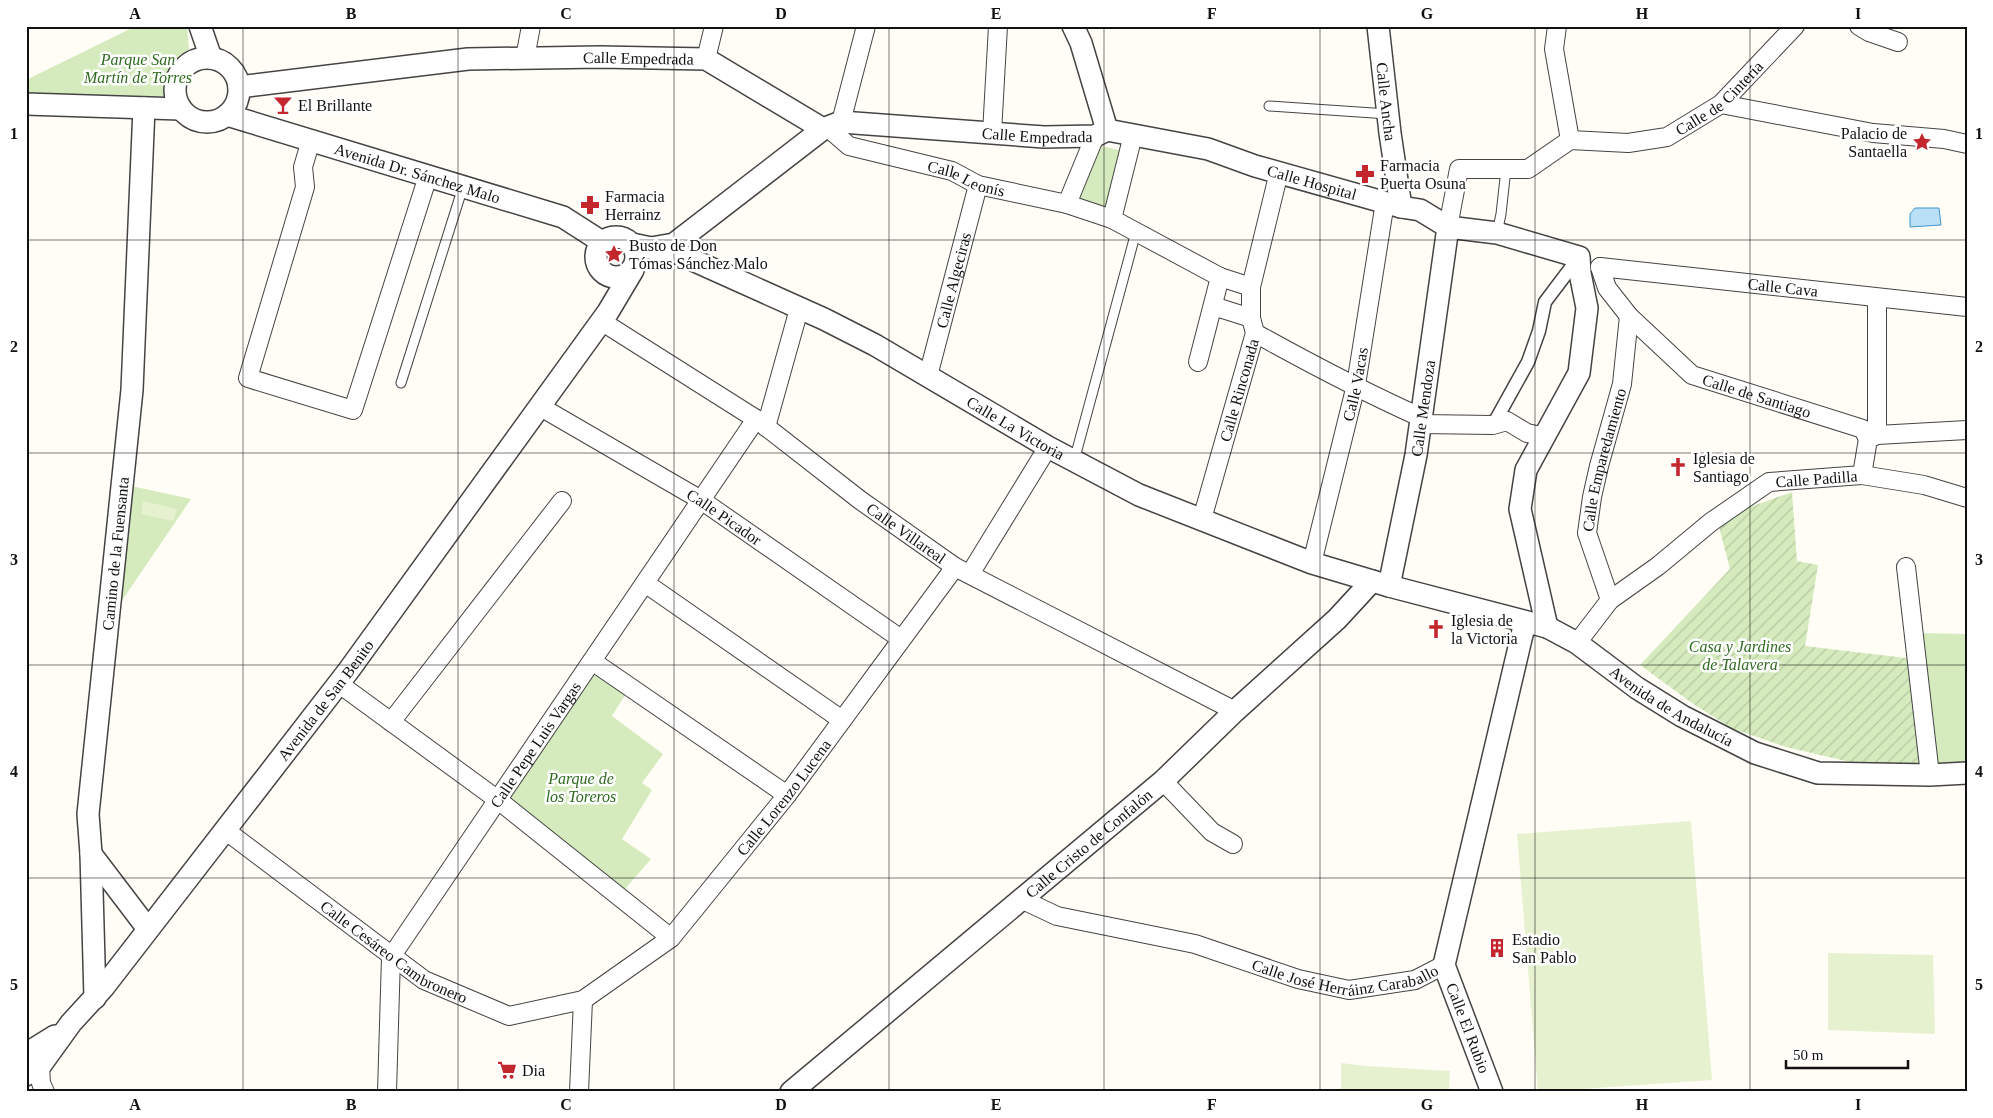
<svg xmlns="http://www.w3.org/2000/svg" width="1993" height="1118" viewBox="0 0 1993 1118" font-family="'Times New Roman',serif">
  <style>
    .park { fill: #d5ebbd }
    .garden { fill: url(#garden-furrows) }
    .pitch { fill: #e6f2cf }
    .water { fill: #b9e0f7; stroke: #3f96cf }
    .lines { fill: none; stroke-linecap: round; stroke-linejoin: round }
    .service-casing { stroke: #444; stroke-width: 11 }
    .pedestrian-casing { stroke: #444; stroke-width: 15 }
    .minor-casing { stroke: #444; stroke-width: 20 }
    .tertiary-casing { stroke: #444; stroke-width: 24 }
    .service { stroke: #fff; stroke-width: 9 }
    .pedestrian { stroke: #fff; stroke-width: 12 }
    .minor { stroke: #fff; stroke-width: 18 }
    .tertiary { stroke: #fff; stroke-width: 21 }
    .grid { fill: none; stroke: #111; stroke-width: 1; stroke-opacity: 0.55 }
    .labels { text-anchor: middle; dominant-baseline: central; stroke-width: 5; stroke-linejoin: round; paint-order: stroke }
    .street-label { font-size: 16px; fill: #111; stroke: #fff }
    .park-label { font-size: 16px; font-style: italic; fill: #2f6b1f; stroke: #fff }
    .poi-label { font-size: 16px; fill: #111; stroke: #fff; text-anchor: start }
    .neatline { fill: none; stroke: #111; stroke-width: 2 }
    .grid-label { font-size: 16px; text-anchor: middle; font-weight: bold; fill: #111 }
  </style>
  <defs>
    <pattern id="garden-furrows" width="10" height="10" patternUnits="userSpaceOnUse" patternTransform="scale(1.25)"><rect width="10" height="10" fill="#d5ebbd"/><path d="M-1 1l2-2M0 10L10 0M9 11l2-2" fill="none" stroke="#b6c8a1"/></pattern>
  </defs>
  <rect width="100%" height="100%" fill="#fffdf5"/>
  <path class="park" d="M136,26H187L190,62C178,73 174,83 176,99L32,104L26,92V80Z
    M1095,144L1126,152L1112,209L1074,197Z
    M122,484L191,499L108,621Z
    M1918,633L1967,634V765L1934,767Z
    M592,661L630,687L612,716L663,754L642,783L652,790L622,839L651,859L619,896L498,800Z"/>
  <path class="garden" d="M1792,492L1797,561L1818,565L1805,646L1914,659L1926,766L1850,762L1786,747L1731,728L1689,701L1640,665L1730,569L1719,527L1736,512Z"/>
  <path class="pitch" d="M143,501L177,509L173,521L141,514Z
    M1691,821L1712,1080L1538,1092L1517,834Z
    M1828,953L1933,955L1935,1034L1828,1030Z
    M1341,1063L1366,1066L1450,1071L1449,1092H1341Z"/>
  <path class="water" d="M1915,208H1939L1941,225L1910,227V214Z"/>
  <g class="lines">
    <g class="service-casing">
      <path id="service" d="M1269,106L1388,114
        M1497,233L1501,214L1506,169
        M401,383L463,187
        M1074,461L1136,232"/>
    </g>
    <g class="pedestrian-casing">
      <path id="pedestrian" d="M1493,425L1528,362L1539,331L1545,302L1579,257"/>
    </g>
    <g class="minor-casing">
      <g id="minor">
        <path d="M1557,26L1554,49L1570,140"/>
        <path d="M1859,26L1869,32L1898,42"/>
        <path d="M525,58L531,26"/>
        <path d="M706,59L714,26"/>
        <path d="M1721,104L1873,133L1944,139L1967,144"/>
        <path d="M841,122L866,26"/>
        <path id="s1" d="M827,127L849,146L952,171L978,185L1067,204L1112,219"/>
        <path d="M992,133L998,26"/>
        <path d="M1133,135L1112,219L1220,277"/>
        <path d="M311,140L303,167L305,187L248,378L353,410L428,176"/>
        <path d="M1067,204L1095,136"/>
        <path id="s2" d="M1448,227L1459,169H1528L1570,140L1628,143L1667,137L1721,104L1795,26"/>
        <path id="s3" d="M1600,267L1967,307"/>
        <path id="s4" d="M1600,267L1607,288L1629,316L1692,375L1863,429L1868,439"/>
        <path d="M1213,306L1251,318"/>
        <path id="s5" d="M601,321L756,419L860,500L955,567L1235,711"/>
        <path d="M1255,333C1309,363 1364,392 1420,417"/>
        <path d="M1198,362L1220,277L1251,287"/>
        <path id="s6" d="M928,376L978,185"/>
        <path id="s7" d="M539,406L701,500L901,639"/>
        <path d="M1420,424L1493,425L1507,421L1527,433L1545,437"/>
        <path d="M766,427L799,309"/>
        <path d="M1877,435V298"/>
        <path d="M1862,475L1924,485L1967,498"/>
        <path id="s8" d="M1202,519L1255,333L1251,318V287L1279,172"/>
        <path id="s9" d="M1312,563L1356,385L1385,202"/>
        <path d="M1906,567L1930,775"/>
        <path d="M970,574L1048,447"/>
        <path d="M645,583L842,720"/>
        <path id="s10" d="M1610,600L1587,533L1592,497L1599,466L1622,384L1629,316"/>
        <path id="s11" d="M1577,643L1610,600L1658,566L1711,522L1769,482L1862,475L1868,439L1877,435L1967,430"/>
        <path d="M592,661L787,795"/>
        <path d="M338,683L498,800L671,938"/>
        <path d="M391,722L562,501"/>
        <path d="M1163,781L1212,832L1233,844"/>
        <path id="s12" d="M225,830L424,980L509,1016L583,1000L671,938L787,795L955,567"/>
        <path id="s13" d="M1023,900L1057,916L1195,944L1298,979L1349,990L1415,980L1444,965"/>
        <path d="M40,1066L41,1083L45,1092"/>
        <path id="s14" d="M387,1092L391,957L756,419"/>
        <path d="M579,1092L583,1000"/>
      </g>
    </g>
    <g class="tertiary-casing">
      <g id="tertiary">
        <path d="M200,26L211,58"/>
        <path d="M1073,26L1081,43L1107,130"/>
        <path id="s15" d="M1378,26L1390,133L1401,207"/>
        <circle cx="207" cy="90" r="32"/>
        <path id="s16" d="M239,87L468,59L600,57L706,59L823,129L841,122L1044,137L1095,136L1107,130"/>
        <path d="M26,104L181,109"/>
        <path id="s17" d="M227,115L563,217L602,242"/>
        <path id="s18" d="M1107,130L1208,149L1255,166L1401,207L1420,210L1448,227L1497,233L1579,257L1580,273L1587,308L1579,373L1526,470L1520,509L1547,627"/>
        <circle cx="616" cy="257" r="20"/>
        <path d="M632,244L651,248L674,244L823,129"/>
        <path id="s19" d="M651,248L677,253L824,319L875,345L1048,447L1139,495L1312,563L1389,586L1547,627L1577,643L1637,688L1682,716L1755,753L1818,773L1930,775L1967,773"/>
        <path id="s20" d="M1389,586L1416,455L1448,227"/>
        <path d="M91,854L148,929"/>
        <path id="s21" d="M95,998L91,854L88,814L132,390L144,108"/>
        <path d="M26,1054L55,1036"/>
        <path id="s22" d="M26,1075L40,1066L71,1023L103,988L349,670L608,312L633,270"/>
        <path id="s23" d="M791,1092L1163,781L1235,711L1337,619L1372,581"/>
        <path d="M1492,1092L1444,965L1525,622"/>
      </g>
    </g>
    <use href="#service" class="service"/>
    <use href="#pedestrian" class="pedestrian"/>
    <use href="#minor" class="minor"/>
    <use href="#tertiary" class="tertiary"/>
  </g>
  <path class="grid" d="M243,26V1092M458,26V1092M674,26V1092M889,26V1092M1104,26V1092M1320,26V1092M1535,26V1092M1750,26V1092M26,240H1967M26,453H1967M26,665H1967M26,878H1967"/>
  <defs>
    <g id="bar-bare" transform="scale(1.5)"><path d="M-6-5H6L.8 .8V4.5H3.5V6h-7V4.5H-.8V.8Z" fill="#c4262e" stroke="#fff" stroke-width="2.5" paint-order="stroke"/></g>
    <g id="sight-bare" transform="scale(1.5)"><path d="M0-6L1.8-2.2L6-1.7L2.9 1.2L3.7 5.4L0 3.3L-3.7 5.4L-2.9 1.2L-6-1.7L-1.8-2.2Z" fill="#c4262e" stroke="#fff" stroke-width="2.5" paint-order="stroke"/></g>
    <g id="pharmacy-bare" transform="scale(1.5)"><path d="M-2-6h4v4h4v4h-4v4h-4v-4h-4v-4h4Z" fill="#c4262e" stroke="#fff" stroke-width="2.5" paint-order="stroke"/></g>
    <g id="church-bare" transform="scale(1.5)"><path d="M-1.2-6h2.4v3.5h3.3v2.4h-3.3V6h-2.4V-.1h-3.3v-2.4h3.3Z" fill="#c4262e" stroke="#fff" stroke-width="2.5" paint-order="stroke"/></g>
    <g id="building-bare" transform="scale(1.5)"><path d="M-4-6H4V6H1V3H-1V6H-4ZM-2.5-4.3h1.7v1.8h-1.7ZM.8-4.3h1.7v1.8H.8ZM-2.5-1h1.7V.8h-1.7ZM.8-1h1.7V.8H.8Z" fill="#c4262e" stroke="#fff" stroke-width="2.5" paint-order="stroke"/></g>
    <g id="supermarket-bare" transform="scale(1.5)"><path d="M-6-5.5h2.5l.6 2H6L4.5 2H-2.5L-4.4-4H-6ZM-1.5 3.2a1.3 1.3 0 1 0 .1 0ZM3 3.2a1.3 1.3 0 1 0 .1 0Z" fill="#c4262e" stroke="#fff" stroke-width="2.5" paint-order="stroke"/></g>
  </defs>
  <g fill-rule="evenodd">
    <use href="#bar-bare" x="283" y="105"/>
    <use href="#sight-bare" x="1922" y="142"/>
    <use href="#pharmacy-bare" x="1365" y="174"/>
    <use href="#pharmacy-bare" x="590" y="205"/>
    <use href="#sight-bare" x="614" y="254"/>
    <use href="#church-bare" x="1678" y="467"/>
    <use href="#church-bare" x="1436" y="629"/>
    <use href="#building-bare" x="1497" y="948"/>
    <use href="#supermarket-bare" x="507" y="1070"/>
  </g>
  <g class="labels">
    <g class="street-label">
      <text stroke="none"><textPath href="#s16" startOffset="401">Calle Empedrada</textPath></text>
      <text stroke="none"><textPath href="#s2" startOffset="342">Calle de Cintería</textPath></text>
      <text stroke="none"><textPath href="#s15" startOffset="76">Calle Ancha</textPath></text>
      <text stroke="none"><textPath href="#s16" startOffset="821">Calle Empedrada</textPath></text>
      <text stroke="none"><textPath href="#s17" startOffset="199">Avenida Dr. Sánchez Malo</textPath></text>
      <text stroke="none"><textPath href="#s1" startOffset="151">Calle Leonís</textPath></text>
      <text stroke="none"><textPath href="#s18" startOffset="212">Calle Hospital</textPath></text>
      <text stroke="none"><textPath href="#s6" startOffset="99">Calle Algeciras</textPath></text>
      <text stroke="none"><textPath href="#s3" startOffset="184">Calle Cava</textPath></text>
      <text stroke="none"><textPath href="#s9" startOffset="184">Calle Vacas</textPath></text>
      <text stroke="none"><textPath href="#s8" startOffset="134">Calle Rinconada</textPath></text>
      <text stroke="none"><textPath href="#s4" startOffset="212">Calle de Santiago</textPath></text>
      <text stroke="none"><textPath href="#s20" startOffset="181">Calle Mendoza</textPath></text>
      <text stroke="none"><textPath href="#s19" startOffset="408">Calle La Victoria</textPath></text>
      <text stroke="none"><textPath href="#s10" startOffset="146">Calle Emparedamiento</textPath></text>
      <text stroke="none"><textPath href="#s11" startOffset="300">Calle Padilla</textPath></text>
      <text stroke="none"><textPath href="#s7" startOffset="216">Calle Picador</textPath></text>
      <text stroke="none"><textPath href="#s5" startOffset="372">Calle Villareal</textPath></text>
      <text stroke="none"><textPath href="#s21" startOffset="446">Camino de la Fuensanta</textPath></text>
      <text stroke="none"><textPath href="#s22" startOffset="481">Avenida de San Benito</textPath></text>
      <text stroke="none"><textPath href="#s19" startOffset="1126">Avenida de Andalucía</textPath></text>
      <text stroke="none"><textPath href="#s14" startOffset="392">Calle Pepe Luis Vargas</textPath></text>
      <text stroke="none"><textPath href="#s12" startOffset="705">Calle Lorenzo Lucena</textPath></text>
      <text stroke="none"><textPath href="#s23" startOffset="388">Calle Cristo de Confalón</textPath></text>
      <text stroke="none"><textPath href="#s12" startOffset="209">Calle Cesáreo Cambronero</textPath></text>
      <text stroke="none"><textPath href="#s13" startOffset="335">Calle José Herráinz Caraballo</textPath></text>
      <text transform="translate(1468 1028) rotate(69)">Calle El Rubio</text>
    </g>
    <g class="park-label">
      <text x="138" y="59">Parque San<tspan x="138" dy="18">Martín de Torres</tspan></text>
      <text x="1740" y="646">Casa y Jardines<tspan x="1740" dy="18">de Talavera</tspan></text>
      <text x="581" y="778">Parque de<tspan x="581" dy="18">los Toreros</tspan></text>
    </g>
    <g class="poi-label">
      <text x="298" y="105">El Brillante</text>
      <text x="1907" y="133" text-anchor="end">Palacio de<tspan x="1907" dy="18">Santaella</tspan></text>
      <text x="1380" y="165">Farmacia<tspan x="1380" dy="18">Puerta Osuna</tspan></text>
      <text x="605" y="196">Farmacia<tspan x="605" dy="18">Herrainz</tspan></text>
      <text x="629" y="245">Busto de Don<tspan x="629" dy="18">Tómas Sánchez Malo</tspan></text>
      <text x="1693" y="458">Iglesia de<tspan x="1693" dy="18">Santiago</tspan></text>
      <text x="1451" y="620">Iglesia de<tspan x="1451" dy="18">la Victoria</tspan></text>
      <text x="1512" y="939">Estadio<tspan x="1512" dy="18">San Pablo</tspan></text>
      <text x="522" y="1070">Dia</text>
    </g>
  </g>
  <rect width="1993" height="1118" fill="none" stroke="#ffffff" stroke-width="55"/>
  <path d="M1786 1060v8h122v-8" fill="none" stroke="#111111" stroke-width="2.5"/>
  <text x="1793" y="1060" font-size="15" fill="#111111" stroke="#ffffff" stroke-width="4" paint-order="stroke">50 m</text>
  <rect x="28" y="28" width="1938" height="1062" class="neatline"/>
  <g class="grid-label">
    <text x="135" y="19">A</text>
    <text x="351" y="19">B</text>
    <text x="566" y="19">C</text>
    <text x="781" y="19">D</text>
    <text x="996" y="19">E</text>
    <text x="1212" y="19">F</text>
    <text x="1427" y="19">G</text>
    <text x="1642" y="19">H</text>
    <text x="1858" y="19">I</text>
    <text x="14" y="139">1</text>
    <text x="1979" y="139">1</text>
    <text x="14" y="352">2</text>
    <text x="1979" y="352">2</text>
    <text x="14" y="565">3</text>
    <text x="1979" y="565">3</text>
    <text x="14" y="777">4</text>
    <text x="1979" y="777">4</text>
    <text x="14" y="990">5</text>
    <text x="1979" y="990">5</text>
    <text x="135" y="1110">A</text>
    <text x="351" y="1110">B</text>
    <text x="566" y="1110">C</text>
    <text x="781" y="1110">D</text>
    <text x="996" y="1110">E</text>
    <text x="1212" y="1110">F</text>
    <text x="1427" y="1110">G</text>
    <text x="1642" y="1110">H</text>
    <text x="1858" y="1110">I</text>
  </g>
</svg>
